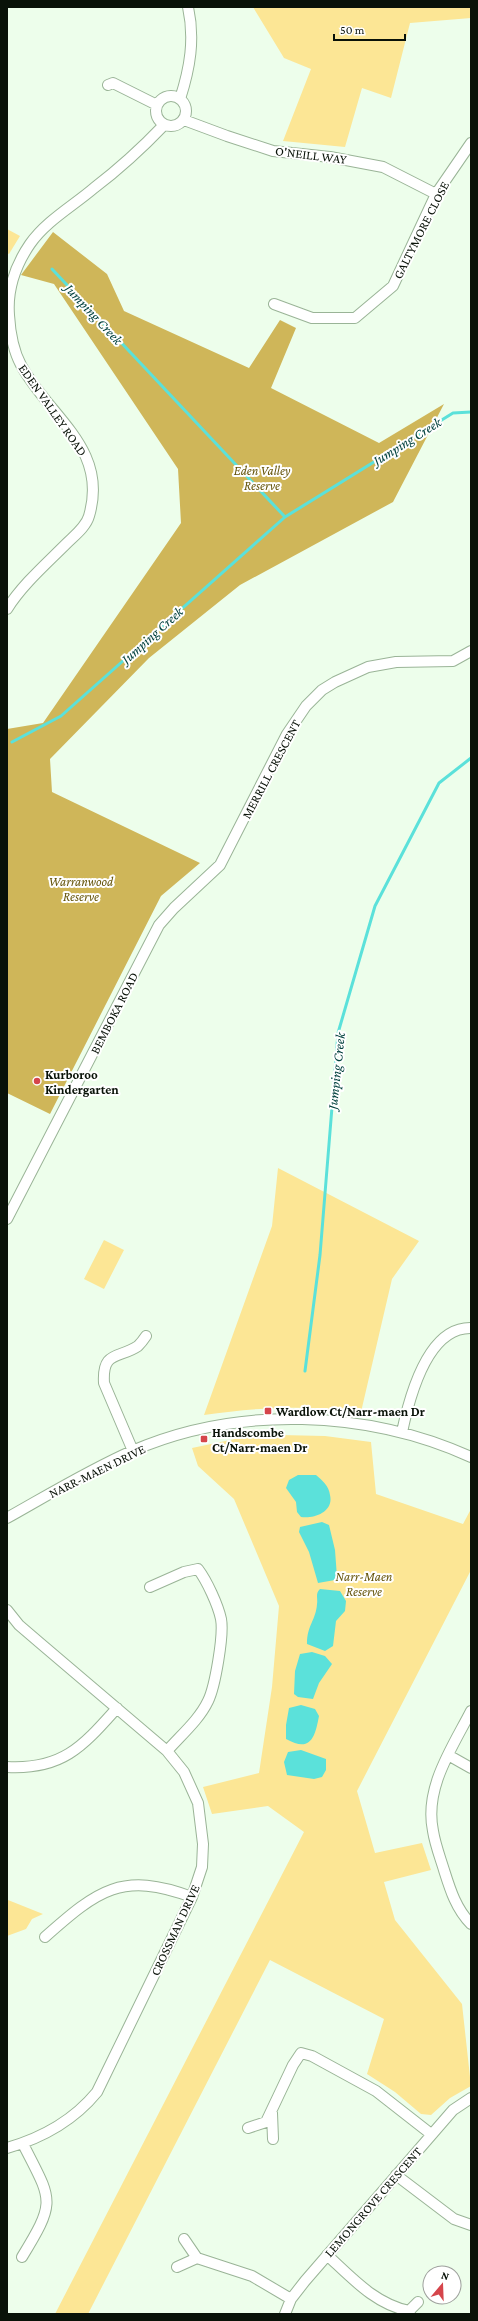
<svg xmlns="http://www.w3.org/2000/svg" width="478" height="2321" viewBox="0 0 478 2321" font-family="'Crimson Pro',serif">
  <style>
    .green { fill: #fce695 }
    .forest { fill: #cfb659 }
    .water { fill: #5be1da }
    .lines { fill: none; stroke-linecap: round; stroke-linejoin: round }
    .stream { stroke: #5be1da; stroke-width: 3 }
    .street-casing { stroke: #9ab497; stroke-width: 12 }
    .street { stroke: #fff; stroke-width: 10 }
    .poi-dot { fill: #d5454b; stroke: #fff; stroke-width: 1.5 }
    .labels { text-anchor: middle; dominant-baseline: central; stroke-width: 4; stroke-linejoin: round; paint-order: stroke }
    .street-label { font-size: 13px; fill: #091208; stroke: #fff }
    .park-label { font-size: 13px; font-style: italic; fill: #65540a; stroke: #fff }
    .poi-label { font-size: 13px; font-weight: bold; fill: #091208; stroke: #fff; text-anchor: start }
    .water-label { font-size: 14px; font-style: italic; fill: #00403d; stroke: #fff }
  </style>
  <rect width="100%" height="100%" fill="#edfeeb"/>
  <path class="green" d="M253,7H469L471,8V18L410,23L391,98L362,88L345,147L283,141L311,69L284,58Z
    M7,229L20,236L9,254L7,253Z
    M278,1168L419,1241L392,1279L361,1412C307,1405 258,1407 204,1415L272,1226Z
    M104,1240L124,1250L104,1289L84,1279Z
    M280,1435L325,1436L371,1442L376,1494L463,1524L471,1509V1570L357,1791L375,1853L422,1843L431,1870L384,1882L395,1920L462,2004L471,2086L450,2098L431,2115L421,2114L395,2092L367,2074L384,2019L270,1960L88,2314H55L304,1832L268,1806L212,1814L203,1787L259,1773L272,1687L279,1606L234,1499L198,1466L192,1448L235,1439Z
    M8,1900L43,1914L32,1919L26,1929L7,1936Z"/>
  <path class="forest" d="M53,232L107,274L124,311L249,368L280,320L296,328L271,388L379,443L444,404L393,502L240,585L149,658L50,759L52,792L200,863L161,896L50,1114L7,1093V729L43,723L181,523L178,469L54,284L21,275Z"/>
  <path class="water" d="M298,1475H316C322,1480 329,1486 330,1495C334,1512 314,1519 301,1517L297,1512L296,1502L286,1488L289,1480Z
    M322,1522L329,1525L335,1550L337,1577L335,1580L318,1583L309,1552L299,1532L300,1527Z
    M320,1589L340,1591L346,1601L345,1611L336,1621L333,1646L325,1651L307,1644C307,1625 316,1620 317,1604C318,1598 315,1594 320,1589Z
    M312,1652L325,1656L332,1664L319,1683L313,1699L298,1697L294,1694L295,1671L300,1654Z
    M301,1705L315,1709L319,1716C315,1737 311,1753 286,1739V1725L289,1708Z
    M301,1750L326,1759V1770L322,1777L314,1779L287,1775L284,1762L288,1752Z"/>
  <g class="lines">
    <path class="stream" d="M52,269L285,517
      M12,742L61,716L285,517L453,413L471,412
      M305,1371L320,1255L338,1033L375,906L439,783L471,758"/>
    <g class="street-casing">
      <path id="street" d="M108,85L113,83L157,105
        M156 111a15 15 0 1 1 30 0a15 15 0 1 1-30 0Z
        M180,99C190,68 195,39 188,7
        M184,120L227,136L273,151L330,157L383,167L436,194
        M274,304L312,318H355L393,286L436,194L471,143
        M7,609C22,585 46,564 66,544C74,536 86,527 89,516C109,448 49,417 21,365C13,350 10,332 9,315C7,289 15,266 30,244C46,221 73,206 94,188C119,169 142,148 164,125
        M7,1219L159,925L174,908L220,865L287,734L306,706L322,690L335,682L368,667L396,662L453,661L471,651
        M402,1432C409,1399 427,1327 471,1328
        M133,1451L104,1383C102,1350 119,1359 138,1346C141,1343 144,1339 146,1336
        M7,1518C48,1495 89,1470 132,1451C238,1405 367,1410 471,1457
        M150,1587L184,1572L198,1569C207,1581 218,1605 221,1619C224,1635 215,1687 208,1701C199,1720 181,1735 167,1751
        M7,1610L19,1625L40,1643L167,1751L184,1772L198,1803L203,1844L202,1867L192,1897L97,2092C74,2120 42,2138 7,2148
        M471,1711C452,1748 424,1788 433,1831C435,1844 440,1857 444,1870C450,1889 456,1909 471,1924
        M448,1755L471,1768
        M7,1767C63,1770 83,1746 117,1708
        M45,1937C98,1890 122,1871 192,1897
        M272,2113L273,2139
        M248,2128L266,2122L293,2065L301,2053L312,2056L376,2091L431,2134
        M396,2175L454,2219L471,2225
        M327,2255C352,2278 375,2304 409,2311
        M22,2257C57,2200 52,2201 23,2144
        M197,2258L252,2276L291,2299
        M177,2267L197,2258L184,2239
        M285,2314L291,2299L305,2281L453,2110L471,2098
        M410,2314L409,2311L418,2302"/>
    </g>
    <use href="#street" class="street"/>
  </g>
  <g class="poi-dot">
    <circle cx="37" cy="1081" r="4"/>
    <rect x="264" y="1407" width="8" height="8" rx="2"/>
    <rect x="200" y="1435" width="8" height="8" rx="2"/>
  </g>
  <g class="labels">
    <g class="street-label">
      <text transform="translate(311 155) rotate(7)">O'NEILL WAY</text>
      <text transform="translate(421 230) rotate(-63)">GALTYMORE CLOSE</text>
      <text transform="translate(53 410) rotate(55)">EDEN VALLEY ROAD</text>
      <text transform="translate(271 769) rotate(-62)">MERRILL CRESCENT</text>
      <text transform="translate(114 1013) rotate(-63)">BEMBOKA ROAD</text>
      <text transform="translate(97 1471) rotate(-26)">NARR-MAEN DRIVE</text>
      <text transform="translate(175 1930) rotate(-65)">CROSSMAN DRIVE</text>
      <text transform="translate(373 2202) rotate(-49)">LEMONGROVE CRESCENT</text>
    </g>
    <g class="park-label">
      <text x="262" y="470">Eden Valley<tspan x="262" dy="15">Reserve</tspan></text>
      <text x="81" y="881">Warranwood<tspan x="81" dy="15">Reserve</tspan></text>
      <text x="364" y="1576">Narr-Maen<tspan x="364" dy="15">Reserve</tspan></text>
    </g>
    <g class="poi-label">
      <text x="45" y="1074">Kurboroo<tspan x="45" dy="15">Kindergarten</tspan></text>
      <text x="276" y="1411">Wardlow Ct/Narr-maen Dr</text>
      <text x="212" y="1432">Handscombe<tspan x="212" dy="15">Ct/Narr-maen Dr</tspan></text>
    </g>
    <g class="water-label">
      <text transform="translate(94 314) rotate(47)">Jumping Creek</text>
      <text transform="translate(407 441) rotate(-32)">Jumping Creek</text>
      <text transform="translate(152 635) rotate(-42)">Jumping Creek</text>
      <text transform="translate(336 1071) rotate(-84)">Jumping Creek</text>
    </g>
  </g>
  <rect width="478" height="2321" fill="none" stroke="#091208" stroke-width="16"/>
  <g transform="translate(442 2285) rotate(19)"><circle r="19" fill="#ffffff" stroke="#9da09c"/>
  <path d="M0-3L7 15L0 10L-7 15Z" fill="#d5454b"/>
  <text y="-6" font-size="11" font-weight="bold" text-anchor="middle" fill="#091208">N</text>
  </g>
  <path d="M334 34v6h71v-6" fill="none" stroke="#091208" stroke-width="2"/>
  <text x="340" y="34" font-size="12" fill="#091208" stroke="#ffffff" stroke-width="3" paint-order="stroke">50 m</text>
</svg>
